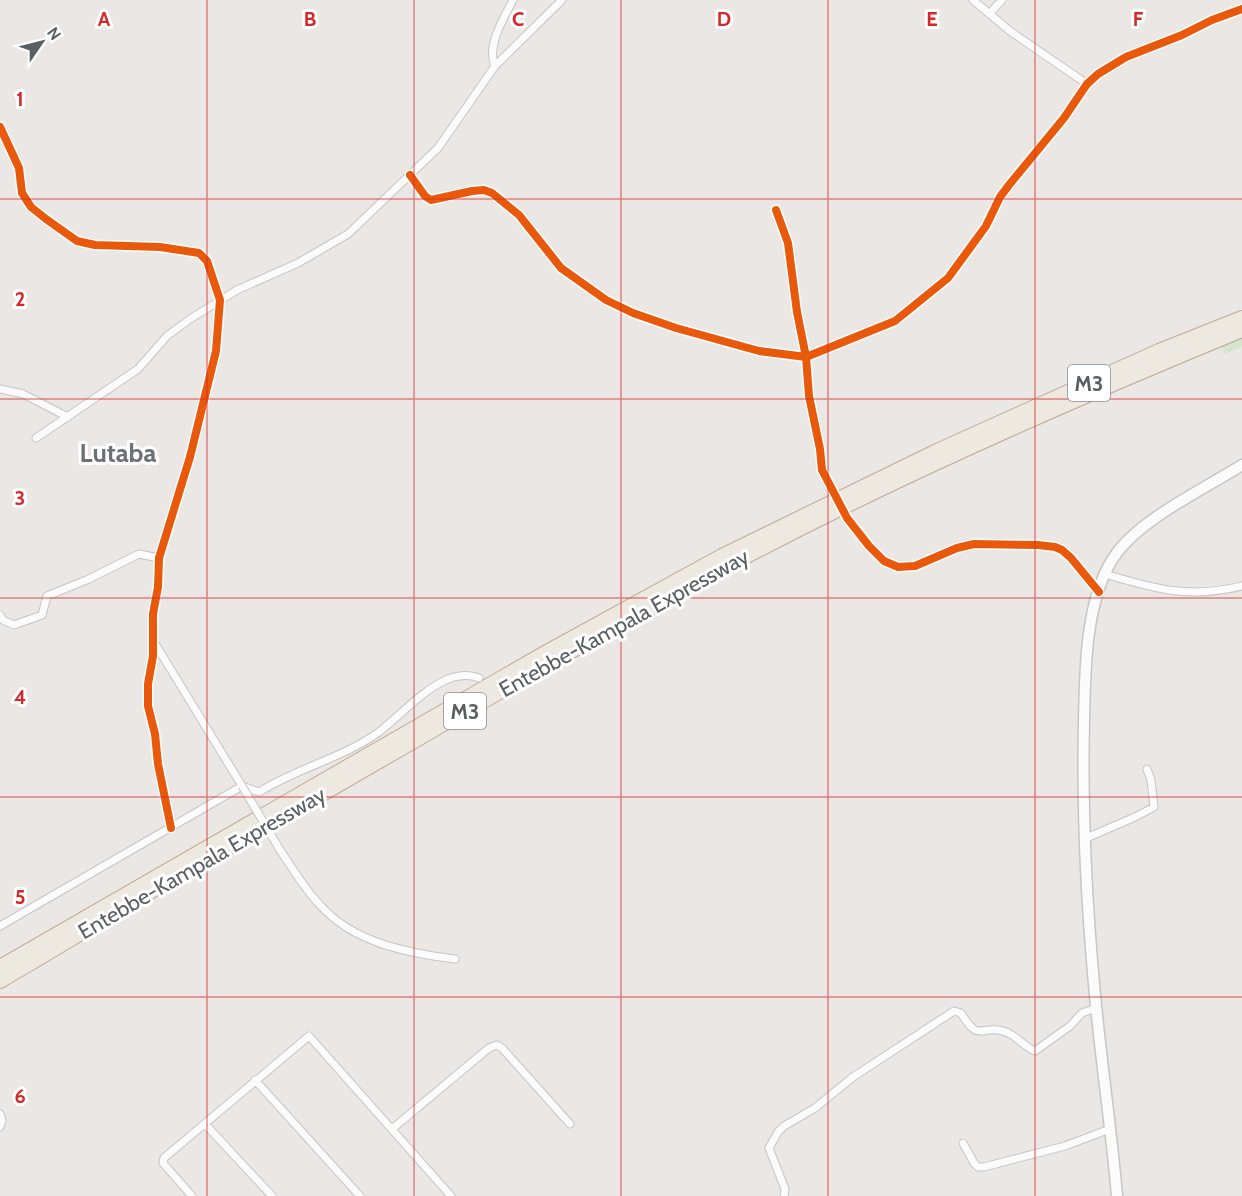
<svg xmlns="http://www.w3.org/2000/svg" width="1242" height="1196" viewBox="0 0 1242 1196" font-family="Cabin,sans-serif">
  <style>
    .green { fill: #d6e5d0 }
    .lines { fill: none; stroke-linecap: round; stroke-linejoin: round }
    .street-casing { stroke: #c6c5c4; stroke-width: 9 }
    .secondary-casing { stroke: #c6c6c6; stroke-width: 13 }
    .highway-casing { stroke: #c0aa93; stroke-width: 16 }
    .street { stroke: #fcfbfb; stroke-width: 7 }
    .secondary { stroke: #fcfbfb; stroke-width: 10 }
    .highway { stroke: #ede8e0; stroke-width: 14 }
    .street-bridge-casing { stroke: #c6c5c4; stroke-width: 9; stroke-linecap: butt }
    .street-bridge { stroke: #fcfbfb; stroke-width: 7 }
    .cycleway-casing { stroke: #fff; stroke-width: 11 }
    .cycleway { stroke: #e8590c; stroke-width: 8 }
    .grid { fill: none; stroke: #d62828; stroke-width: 1.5; stroke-opacity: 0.55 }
    .labels { text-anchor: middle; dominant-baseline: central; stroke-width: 6; stroke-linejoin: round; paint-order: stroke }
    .shield { fill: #fff; stroke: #8c8f91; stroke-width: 1.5 }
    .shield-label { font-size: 21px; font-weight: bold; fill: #5a5f62 }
    .street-label { font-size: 22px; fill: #5a5f62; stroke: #fff }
    .quarter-label { font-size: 26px; font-weight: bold; fill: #6b7174; stroke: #fff }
    .grid-label { font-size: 20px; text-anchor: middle; font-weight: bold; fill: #d62828; stroke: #fff; stroke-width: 6; stroke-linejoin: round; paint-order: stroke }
  </style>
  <rect width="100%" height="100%" fill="#eae7e4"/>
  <path class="green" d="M1242,337V347L1225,354L1221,346Z"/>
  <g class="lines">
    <g class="street-casing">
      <path id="street" d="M973,0L1010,31L1087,84
        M989,14L1002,0
        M495,66L562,0
        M0,127L19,168L22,193L31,207L46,219L77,241L95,245L160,247L199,253L207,261L220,300L216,351L190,457L159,558L158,587L153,614V656L148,684V706L155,734L158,764L171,828
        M410,175L425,196L431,200L472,191L484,190L492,193L519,215L561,268L606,300L633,313L676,328L759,351L806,357L895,321L948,278L986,226L1000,197L1009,185L1064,118L1087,84L1098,74L1126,57L1182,35L1212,20L1242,9
        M776,210L788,243L797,312L806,357L809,396L820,449L822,470L830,489
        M0,389L23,394L68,417
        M36,438L138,369L167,336L190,319L237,290L298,263L348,234L438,148L495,66C486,46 504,18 513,0
        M847,518C857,531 876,559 891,565C913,574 937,555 957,548C973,543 1048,541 1062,550C1076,560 1088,579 1099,592
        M1105,574C1155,589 1189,599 1242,586
        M0,615L3,620L14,625L42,615L47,596L89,579L139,554L159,558
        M154,642L242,786
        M1084,839L1135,817L1154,807L1151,780L1147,769
        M280,850C293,869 305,890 321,906C354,943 408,953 455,959
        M0,926L242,786L259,792C297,768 343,758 379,732C402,714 421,691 448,679C459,675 469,674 479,678
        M255,1080L360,1196
        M0,1114L2,1121L0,1127
        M205,1124L272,1196
        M392,1129L489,1048L497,1045L502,1048L570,1124
        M963,1143L974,1163L978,1167H984L1065,1146L1110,1129
        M192,1196L163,1163L164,1158L309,1036L451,1196
        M784,1196L785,1189L769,1148L778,1132L784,1126L815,1108L853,1077L954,1011L961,1013C980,1045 981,1023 1006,1032C1017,1036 1024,1047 1035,1051L1070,1026L1082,1013L1096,1008"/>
    </g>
    <g class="secondary-casing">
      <path id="secondary" d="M1117,1196C1111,1125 1100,1055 1094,984C1086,896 1082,809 1084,721C1085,672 1085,600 1114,557C1138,520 1204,489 1242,465"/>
    </g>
    <g class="highway-casing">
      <path id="highway" d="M0,967L545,653L722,556L937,451L1159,351L1242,318
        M0,981C57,948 113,913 170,880C210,857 252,835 293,811C464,712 634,612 811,523C951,453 1096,390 1242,330"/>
    </g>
    <use href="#street" class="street"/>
    <use href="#secondary" class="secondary"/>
    <use href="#highway" class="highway"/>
    <g class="street-bridge-casing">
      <path id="street-bridge" d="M242,786L280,850"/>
    </g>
    <use href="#street-bridge" class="street-bridge"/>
    <g class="cycleway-casing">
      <path id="cycleway" d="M0,127L19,168L22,193L31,207L46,219L77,241L95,245L160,247L199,253L207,261L220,300L216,351L190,457L159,558L158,587L153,614V656L148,684V706L155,734L158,764L171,828
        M410,175L425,196L431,200L472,191L484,190L492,193L519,215L561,268L606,300L633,313L676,328L759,351L806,357L895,321L948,278L986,226L1000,197L1009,185L1064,118L1087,84L1098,74L1126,57L1182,35L1212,20L1242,9
        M776,210L788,243L797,312L806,357L809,396L820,449L822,470L847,518L869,546L884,561L898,567L915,566L957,548L974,544L1038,545L1055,547L1062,550L1071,558L1099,592"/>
    </g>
    <use href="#cycleway" class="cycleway"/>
  </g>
  <path class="grid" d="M207,0V1196M414,0V1196M621,0V1196M828,0V1196M1035,0V1196M0,199H1242M0,399H1242M0,598H1242M0,797H1242M0,997H1242"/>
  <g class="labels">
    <g class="shield">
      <rect x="1068" y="365" width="42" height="36" rx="4.5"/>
      <rect x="444" y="693" width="42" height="36" rx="4.5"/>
    </g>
    <g class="shield-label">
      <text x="1089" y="383">M3</text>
      <text x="465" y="711">M3</text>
    </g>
    <g class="street-label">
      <text transform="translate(624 623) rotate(-29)">Entebbe-Kampala Expressway</text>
      <text transform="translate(202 863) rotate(-30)">Entebbe-Kampala Expressway</text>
    </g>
    <g class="quarter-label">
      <text x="118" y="453">Lutaba</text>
    </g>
  </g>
  <g class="grid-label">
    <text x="104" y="26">A</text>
    <text x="310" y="26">B</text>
    <text x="518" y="26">C</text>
    <text x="724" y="26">D</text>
    <text x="932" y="26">E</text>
    <text x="1138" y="26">F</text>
    <text x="20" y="106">1</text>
    <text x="20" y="306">2</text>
    <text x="20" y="505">3</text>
    <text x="20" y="704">4</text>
    <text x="20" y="904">5</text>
    <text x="20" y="1103">6</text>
  </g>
  <g transform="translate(42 42) rotate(55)" stroke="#ffffff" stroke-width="4.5" paint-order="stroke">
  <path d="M0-4.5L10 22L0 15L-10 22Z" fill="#5a5f62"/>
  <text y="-9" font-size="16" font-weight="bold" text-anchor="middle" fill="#5a5f62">N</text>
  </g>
</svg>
